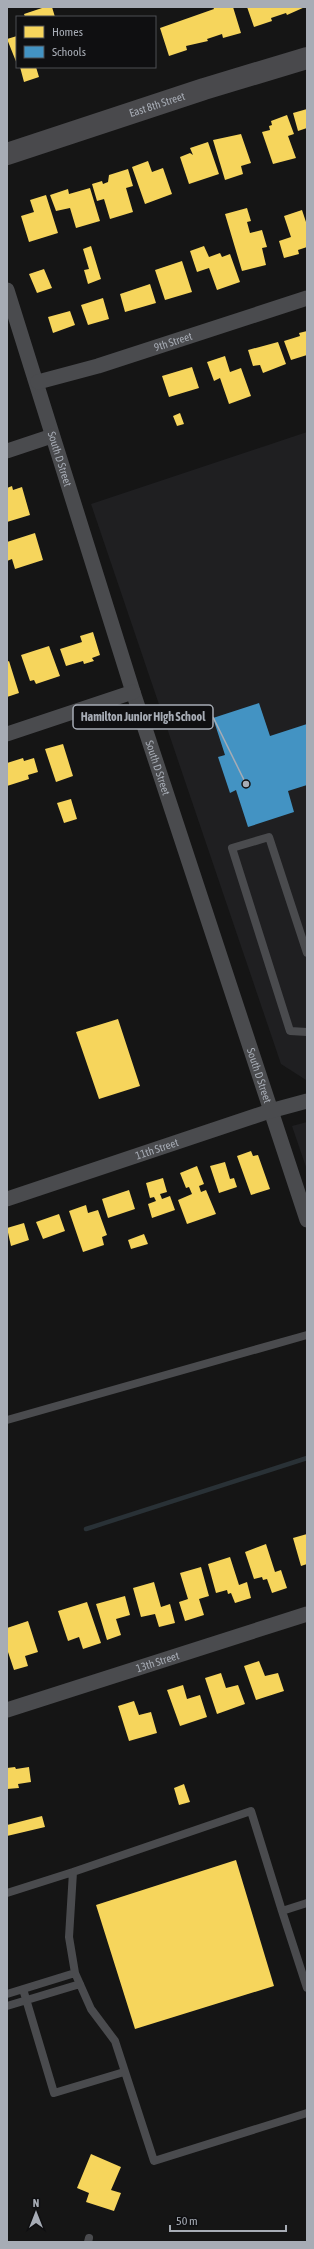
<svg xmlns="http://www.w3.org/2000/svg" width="314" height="2249" viewBox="0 0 314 2249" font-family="'Asap Condensed',sans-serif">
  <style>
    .built { fill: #1f1f21 }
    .homes { fill: #f6d55c }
    .schools { fill: #4393c3 }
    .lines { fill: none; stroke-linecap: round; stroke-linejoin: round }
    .stream { stroke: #293136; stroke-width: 4.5 }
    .lane { stroke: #4a4b4e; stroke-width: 8 }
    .street { stroke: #4a4b4e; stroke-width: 15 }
    .secondary { stroke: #49494c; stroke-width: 22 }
    .labels { text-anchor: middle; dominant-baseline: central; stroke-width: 4; stroke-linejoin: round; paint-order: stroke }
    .street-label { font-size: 11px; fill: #a7acb5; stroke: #0f0f11 }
    .leader { fill: none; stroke: #a7acb5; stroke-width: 1.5 }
    .callout-dot { fill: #a7acb5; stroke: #0f0f11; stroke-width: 1.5 }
    .callout { fill: #0f0f11; stroke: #a7acb5; stroke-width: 1.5 }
    .callout-label { font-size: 12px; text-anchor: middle; font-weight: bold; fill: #a7acb5 }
  </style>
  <rect width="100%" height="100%" fill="#151515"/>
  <path class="built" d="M307,432V1080H306L281,1064L91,504Z
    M307,1122V1170L292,1126Z"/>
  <path class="homes" d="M45,7H52L55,17H25L24,14Z
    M213,7H233L241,33L223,38L222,34L207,39L208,41L186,46L187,50L169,56L160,28L214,9Z
    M247,7H305L287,15L286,13L271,18L272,21L254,27Z
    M17,36V64L7,39Z
    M20,67H36L39,77L24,82Z
    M307,109V128L298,131L293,113Z
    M287,115L294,134L288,136L296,158L273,164L262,132L270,130L269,126L272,125L271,121Z
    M241,134L251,163L241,166L243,174L225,180L213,140Z
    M208,142L219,174L189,184L180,157L190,153L193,155L190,148Z
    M148,161L152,172L163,168L172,194L145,204L132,167Z
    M128,169L133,186L126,188L133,212L110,219L104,199L97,201L92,184L102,181L103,184L108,182L109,175Z
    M90,188L100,221L76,228L70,208L56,211L50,195L68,189L69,194Z
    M46,195L58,233L29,242L21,216L34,212L30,200Z
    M247,208L251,221L247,222L250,233L262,230L267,247L262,248L266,265L242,271L225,214Z
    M302,210L307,225V247L298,250L299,254L284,258L279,241L291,237L284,216Z
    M91,246L101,279L88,284L84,270L89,269L83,249Z
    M204,246L209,257L220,253L222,257L230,254L240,282L217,290L209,268L197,272L190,251Z
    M182,261L192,292L165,300L155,270Z
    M44,269L52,288L37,293L29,274Z
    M150,284L156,303L125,312L120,294Z
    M103,298L109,319L88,325L81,305Z
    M70,311L75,325L53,333L48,317Z
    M307,331V355L291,360L284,341L300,336L299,333Z
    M278,342L286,364L263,373L260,365L253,366L248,350Z
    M225,356L230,372L241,368L251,396L229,404L220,378L214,381L207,362Z
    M192,367L199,388L169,397L162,376Z
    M180,413L184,424L177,426L173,416Z
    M12,486L13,490L22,487L30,515L7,522V488Z
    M35,533L43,560L15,569L12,559L7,561V542Z
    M93,632L100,655L92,658L94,661L84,664L83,661L66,666L60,649L82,642L80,636Z
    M49,646L60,676L36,684L34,680L30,681L21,655Z
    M9,661L19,693L7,697V662Z
    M63,744L73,776L56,782L45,749Z
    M23,758L24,761L34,758L38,772L28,775L29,779L7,786V763Z
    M71,799L77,819L64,823L57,803Z
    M118,1019L140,1086L99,1099L76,1032Z
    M251,1151L253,1156L258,1155L270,1189L251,1195L237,1156Z
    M225,1162L230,1179L234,1178L237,1187L219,1193L210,1166Z
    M197,1166L204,1184L199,1186L201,1192L206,1190L216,1214L187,1224L178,1200L192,1194L189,1187L186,1188L180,1173Z
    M163,1178L167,1192L160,1194L162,1199L170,1196L175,1210L152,1218L148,1204L156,1201L154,1197L150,1198L146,1183Z
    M129,1190L135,1209L108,1218L102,1199Z
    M86,1205L88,1213L98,1210L107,1235L102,1237L104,1245L83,1252L69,1211Z
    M59,1214L65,1231L43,1239L36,1222Z
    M24,1223L29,1240L11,1246L7,1228Z
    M144,1234L148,1244L131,1249L128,1240Z
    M307,1534V1564L301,1566L293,1538Z
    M266,1544L275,1572L281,1570L287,1588L272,1593L267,1579L263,1580L262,1577L254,1579L245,1552Z
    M230,1557L239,1585L247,1582L251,1598L235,1603L231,1593L228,1594L227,1590L216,1593L208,1564Z
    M201,1567L209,1596L199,1599L204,1615L185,1621L179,1602L188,1599L180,1573Z
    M154,1582L161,1607L170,1604L175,1623L159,1627L155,1614L141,1617L133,1588Z
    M125,1596L130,1615L116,1619L121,1635L107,1640L96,1604Z
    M87,1602L101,1643L83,1649L79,1637L68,1641L58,1611Z
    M28,1621L38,1652L25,1656L28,1666L14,1670L7,1649V1628Z
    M259,1661L265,1676L278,1673L284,1691L256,1700L244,1666Z
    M221,1673L226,1688L238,1685L245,1704L217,1714L205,1678Z
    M183,1685L187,1699L200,1695L207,1717L180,1726L167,1690Z
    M134,1701L139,1715L151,1712L157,1733L129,1741L118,1706Z
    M15,1767L16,1769L29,1767L31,1782L18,1784L19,1788L7,1789V1768Z
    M184,1784L190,1802L179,1805L174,1788Z
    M42,1816L45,1827L7,1836V1825Z
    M236,1860L274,1986L135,2029L96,1905Z
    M91,2154L121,2167L111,2190L121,2193L114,2211L86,2202L89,2193L77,2188Z"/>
  <path class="schools" d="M259,703L270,736L307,724V785L288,791L294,812L248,827L236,790L230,793L218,757L225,755L213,718Z"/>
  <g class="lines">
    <path class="stream" d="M86,1529L307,1458"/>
    <path class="lane" d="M307,953L269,837L232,848L290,1031L307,1032
      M7,1420L307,1335
      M7,1893L73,1872
      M307,1903L282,1911L307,1988
      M282,1911L251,1811L73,1872L69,1937L75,1973L91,2009L115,2041L154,2161L307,2113
      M23,1989L54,2093L124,2072
      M7,1994L75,1973
      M7,2006L80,1984
      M88,2242L89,2238"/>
    <g class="street">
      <path id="s1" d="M7,290L133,692L307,1220"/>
      <path id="s2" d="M38,382L98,366L307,298"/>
      <path d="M7,451L52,436"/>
      <path d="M7,734L133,692"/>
      <path id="s3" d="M7,1199L270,1111L307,1101"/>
      <path id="s4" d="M7,1710L307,1614"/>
    </g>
    <path class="secondary" id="s5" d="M7,154L204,89L307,58"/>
  </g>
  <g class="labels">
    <g class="street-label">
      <text stroke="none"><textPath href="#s5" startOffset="158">East 8th Street</textPath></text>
      <text stroke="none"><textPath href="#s2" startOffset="141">9th Street</textPath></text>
      <text stroke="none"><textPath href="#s1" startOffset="177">South D Street</textPath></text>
      <text stroke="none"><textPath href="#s1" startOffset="501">South D Street</textPath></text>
      <text stroke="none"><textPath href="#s1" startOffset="825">South D Street</textPath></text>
      <text stroke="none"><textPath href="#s3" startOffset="158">11th Street</textPath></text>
      <text stroke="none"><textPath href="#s4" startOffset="158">13th Street</textPath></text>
    </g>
  </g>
  <path class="leader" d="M246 784L213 717"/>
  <circle class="callout-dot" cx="246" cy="784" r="4"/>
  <rect class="callout" x="73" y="705" width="140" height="24" rx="4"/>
  <g class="callout-label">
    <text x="143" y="721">Hamilton Junior High School</text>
  </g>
  <rect width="314" height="2249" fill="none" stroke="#a7acb5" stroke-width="16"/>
  <rect x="16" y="16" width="140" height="52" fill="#0f0f11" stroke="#4c4e53"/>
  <rect x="24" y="26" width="20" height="12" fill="#f6d55c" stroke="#4c4e53"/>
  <text x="52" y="36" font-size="12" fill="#a7acb5">Homes</text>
  <rect x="24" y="46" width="20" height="12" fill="#4393c3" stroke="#4c4e53"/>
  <text x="52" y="56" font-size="12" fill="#a7acb5">Schools</text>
  <g transform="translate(36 2213)" stroke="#0f0f11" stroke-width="3" paint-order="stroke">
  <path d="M0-3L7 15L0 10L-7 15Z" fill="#a7acb5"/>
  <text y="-6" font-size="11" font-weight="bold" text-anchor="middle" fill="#a7acb5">N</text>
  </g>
  <path d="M170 2225v6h116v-6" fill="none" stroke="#a7acb5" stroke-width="2"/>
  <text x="176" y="2225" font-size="12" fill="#a7acb5" stroke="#0f0f11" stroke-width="3" paint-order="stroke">50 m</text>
</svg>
